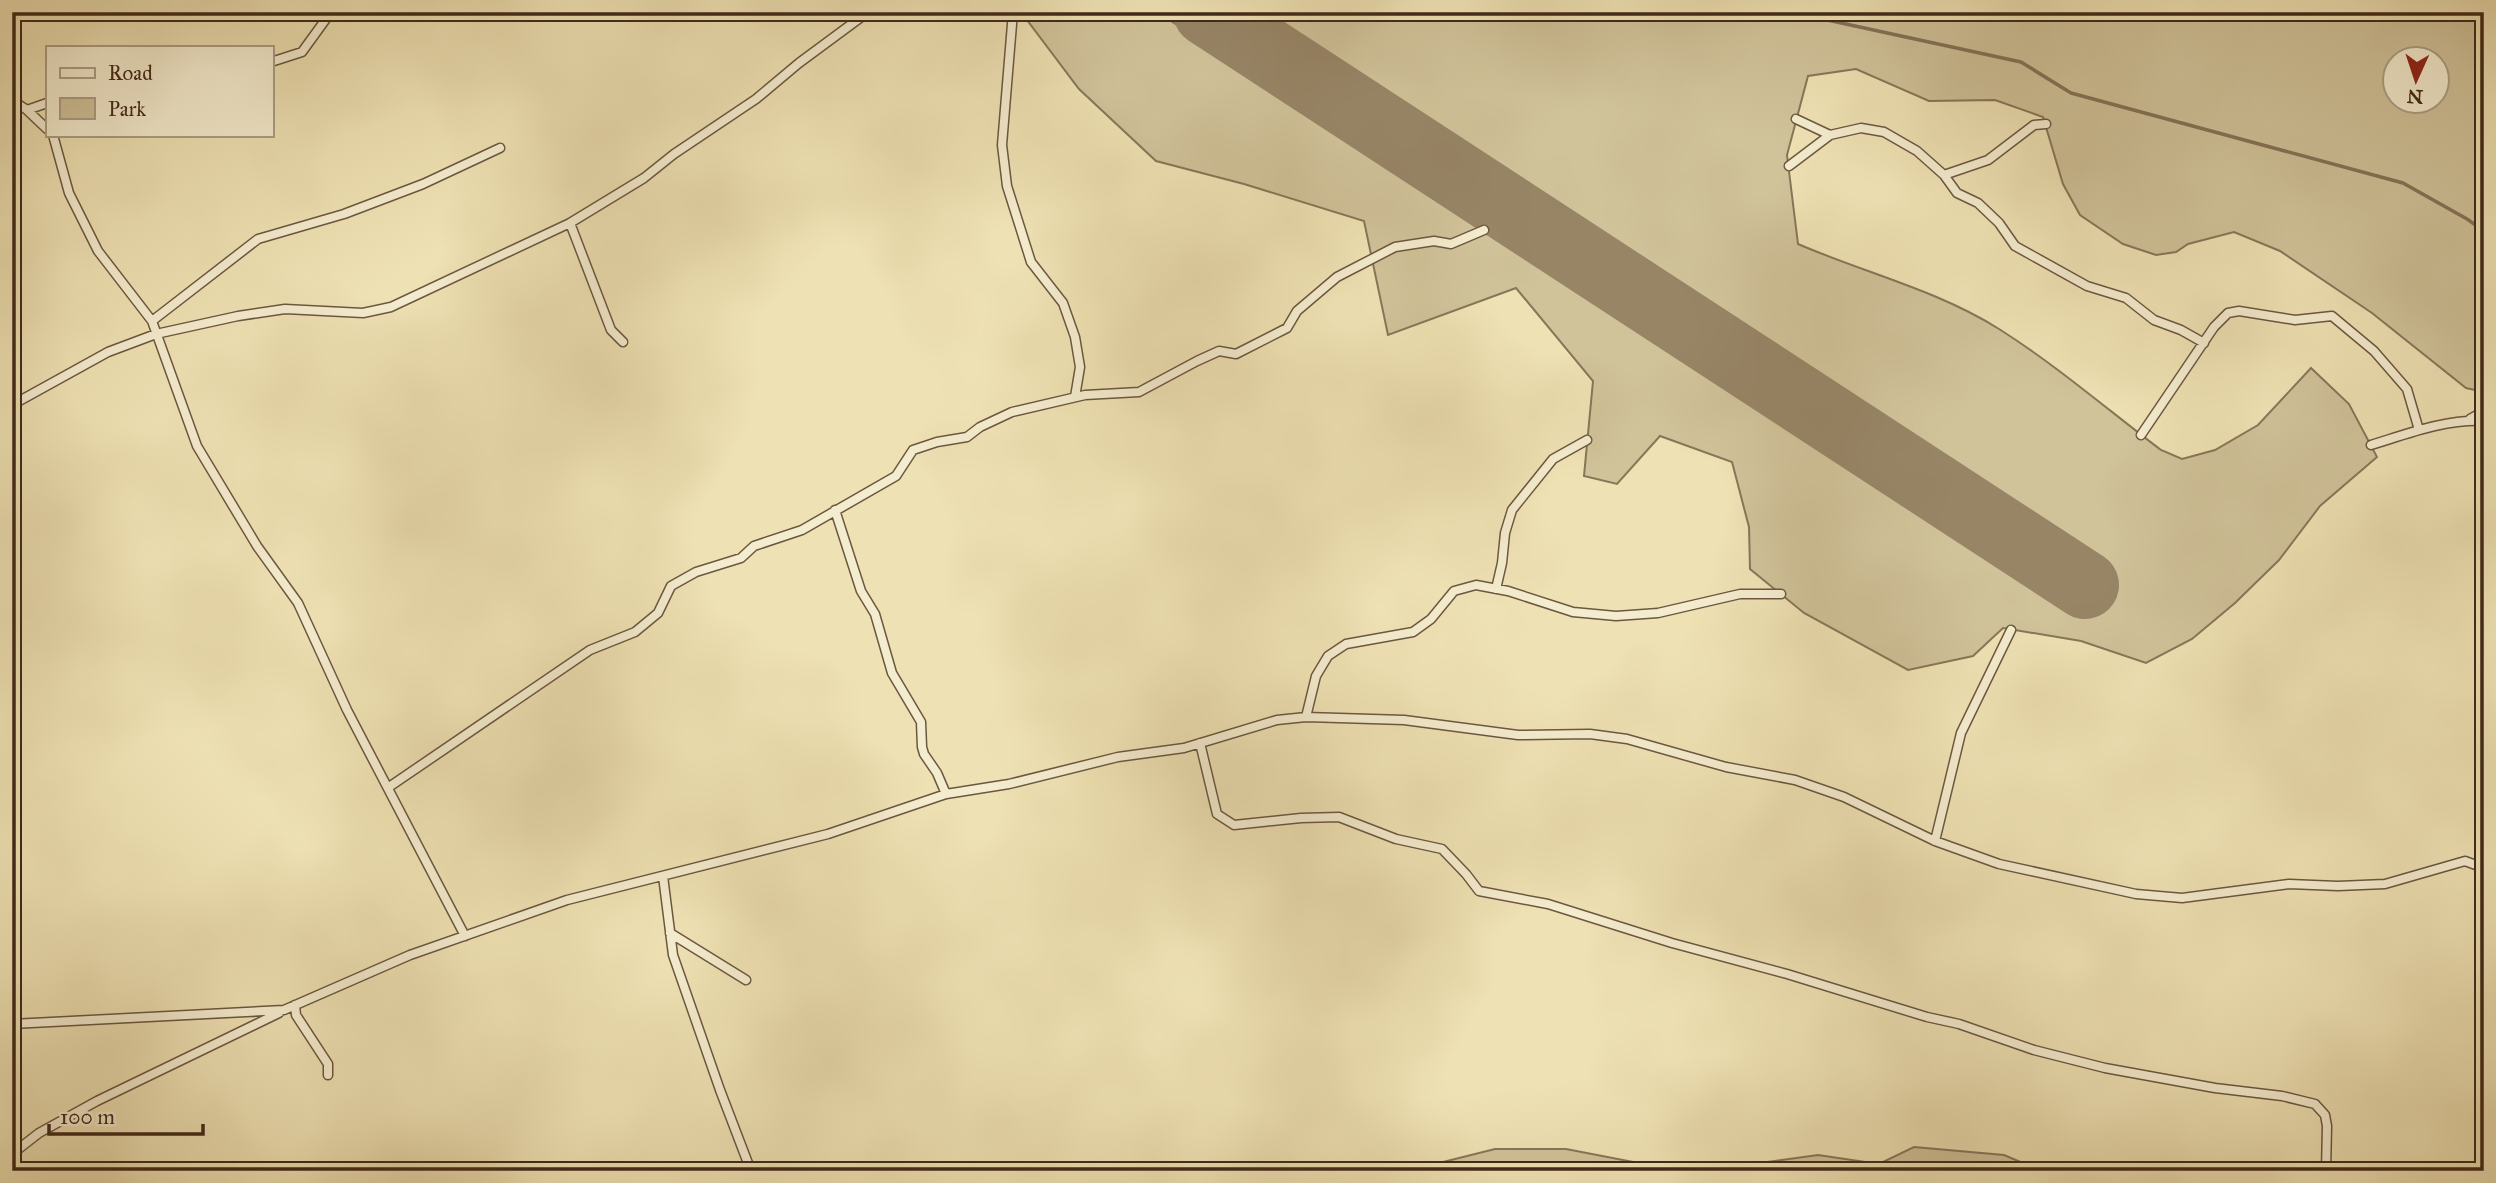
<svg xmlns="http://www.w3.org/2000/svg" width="2496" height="1183" viewBox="0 0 2496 1183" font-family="'IM FELL Great Primer',serif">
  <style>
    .green { fill: #d0c299; stroke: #887659; stroke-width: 2; fill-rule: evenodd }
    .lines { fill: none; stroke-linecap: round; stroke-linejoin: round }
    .stream { stroke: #857256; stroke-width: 3.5 }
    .runway { stroke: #978566; stroke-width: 68 }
    .street-casing { stroke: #6c5740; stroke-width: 11 }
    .street { stroke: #f4ecce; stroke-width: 8 }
  </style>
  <rect width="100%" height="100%" fill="#eee1b3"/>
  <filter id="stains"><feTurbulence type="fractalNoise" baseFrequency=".00286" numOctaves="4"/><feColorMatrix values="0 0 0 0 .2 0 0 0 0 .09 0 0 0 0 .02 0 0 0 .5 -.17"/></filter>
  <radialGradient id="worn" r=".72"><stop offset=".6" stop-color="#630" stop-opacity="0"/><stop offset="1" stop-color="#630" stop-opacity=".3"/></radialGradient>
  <path class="green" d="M1021,12H1157L2070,606L2102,575L2024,518L1756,356L1426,137L1233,12H2484V392L2466,388L2372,313L2280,251L2234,232L2188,244L2176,252L2156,255L2123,244L2080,215L2063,184L2043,117L1995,100L1929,101L1856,69L1808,76L1787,155L1798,244C1865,273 1937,290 1999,329C2056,365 2108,410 2161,450L2182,459L2215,450L2258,425L2311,368L2349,404L2377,457L2320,506L2279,560L2235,603L2192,639L2146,663L2081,641L2003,628L1973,656L1908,670L1804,613L1750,569L1749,527L1732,462L1660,436L1617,484L1584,476L1593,381L1516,288L1388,335L1364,221L1244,184L1156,161L1079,89ZM2394,60H2436V102H2394Z
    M1914,1147L2004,1155L2042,1171H1407L1495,1149H1566L1654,1166L1730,1167L1818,1155L1879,1164Z"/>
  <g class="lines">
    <path class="stream" d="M1802,12L1809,16L2021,62L2071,93L2403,183L2467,219L2484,231"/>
    <path class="runway" d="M1207,12L2085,585"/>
    <g class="street-casing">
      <path id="street" d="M1013,12L1002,145L1007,186L1031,262L1063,303L1075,337L1080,367L1075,397
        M271,62L302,52L331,12
        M12,100L27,110L47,129
        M27,110L47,103
        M1796,119L1830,135
        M53,135L69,193L98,251L152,321L197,446L257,546L298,603L347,710L465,936
        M1789,166L1830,135L1861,128L1884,132L1917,151L1944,175L1957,193L1978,203L1999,223L2015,246L2087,286L2126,298L2154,320L2181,330L2204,343
        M1944,175L1988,160L2034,125L2046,124
        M570,223L611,330L623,342
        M152,321L258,239L344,214L423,184L500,148
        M12,405L108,352L156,334L238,316L285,309L363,313L391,307L570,223L644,178L674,154L756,99L799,63L868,12
        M2470,419L2484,411
        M2141,435L2214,327L2228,313L2239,311L2295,320L2332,316L2374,351L2407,389L2419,430
        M2371,445C2407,434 2445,419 2484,421
        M835,510L861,591L875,614L892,673L921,722L922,747L924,754L937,773L946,794
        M1496,589L1502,563L1505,533L1512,510L1553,459L1587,440
        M1306,717L1316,676L1328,656L1346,644L1413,632L1431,619L1454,591L1476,585L1508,591L1573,612L1616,616L1658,613L1740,594H1781
        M1200,743L1217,814L1234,825L1301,818L1339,817L1396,839L1442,849L1466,874L1479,891L1548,904L1672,943L1787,974L1927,1017L1959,1024L2034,1050L2105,1068L2215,1088L2282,1096L2315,1104L2325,1115L2327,1126L2326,1171
        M389,787L590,650L635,632L658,613L671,586L696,572L741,558L754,546L802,530L896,476L913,450L937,442L967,437L980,427L1012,412L1085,395L1139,392L1197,361L1219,351L1236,354L1287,328L1297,311L1337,277L1395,247L1434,241L1451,244L1484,230
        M1935,841L1961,733L2011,630
        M2480,857L2484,829
        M663,876L673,955L720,1090L751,1171
        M670,933L746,980
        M295,1005L296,1015L328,1064V1075
        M12,1024L284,1010L410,955L567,900L828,834L946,794L1009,784L1118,757L1184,748L1277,720L1306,717L1404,720L1518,735L1590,734L1627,739L1726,767L1795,780L1844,797L1935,841L1999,864L2136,894L2182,898L2289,884L2338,886L2385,884L2465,861L2484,868
        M12,1154L39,1133L97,1101L279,1013"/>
    </g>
    <use href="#street" class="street"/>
  </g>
  <rect width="2496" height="1183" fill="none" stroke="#eee1b3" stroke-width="42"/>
  <rect x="14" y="14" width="2468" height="1155" fill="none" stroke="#402919" stroke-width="3.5"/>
  <rect x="21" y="21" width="2454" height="1141" fill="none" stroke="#402919" stroke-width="2"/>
  <rect x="46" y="46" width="228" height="91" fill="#f4ecce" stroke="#ac9e86" stroke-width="2"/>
  <rect x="60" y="68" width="35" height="10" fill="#f4ecce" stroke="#ac9e86" stroke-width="2"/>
  <text x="108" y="80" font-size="21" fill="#402919">Road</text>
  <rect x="60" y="98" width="35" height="21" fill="#d0c299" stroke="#ac9e86" stroke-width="2"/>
  <text x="108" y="116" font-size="21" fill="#402919">Park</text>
  <g transform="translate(2416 80) rotate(183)"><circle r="33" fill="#f4ecce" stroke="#ac9e86" stroke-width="2"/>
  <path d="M0-5L12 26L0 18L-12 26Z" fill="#8f2418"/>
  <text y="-10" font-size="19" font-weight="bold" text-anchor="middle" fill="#402919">N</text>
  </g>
  <path d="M49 1124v10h154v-10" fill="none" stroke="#402919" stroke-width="3.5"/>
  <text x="60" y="1124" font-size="21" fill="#402919" stroke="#f4ecce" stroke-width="5" paint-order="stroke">100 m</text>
  <rect width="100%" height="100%" filter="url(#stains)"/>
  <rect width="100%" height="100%" fill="url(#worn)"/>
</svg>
